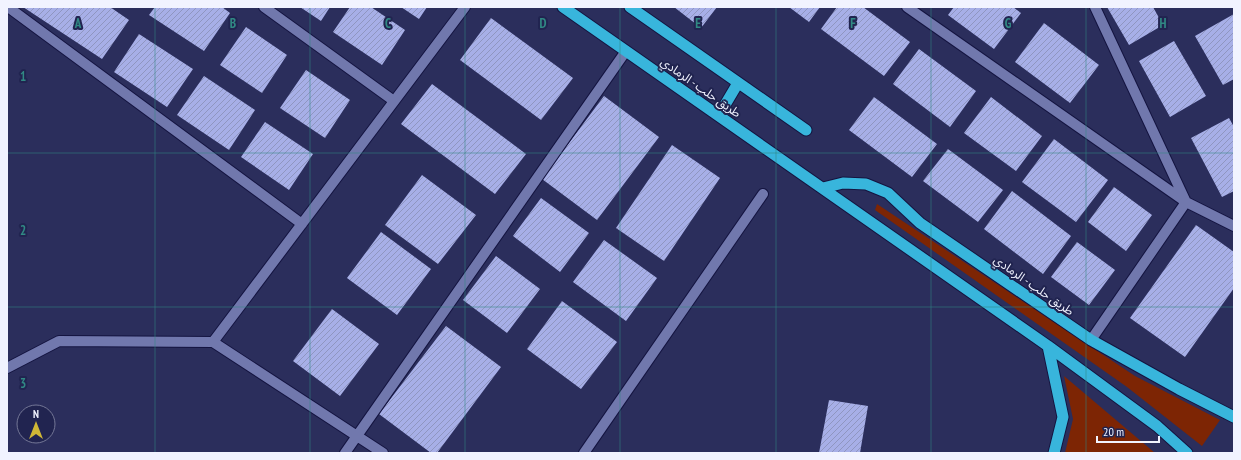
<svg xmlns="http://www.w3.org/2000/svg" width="1241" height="460" viewBox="0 0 1241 460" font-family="'PT Sans Narrow','Noto Sans Arabic',sans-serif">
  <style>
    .green { fill: #7d2504 }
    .building { fill: url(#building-hatch) }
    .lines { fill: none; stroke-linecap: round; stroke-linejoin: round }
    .minor-casing { stroke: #141440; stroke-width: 12 }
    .trunk-casing { stroke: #141440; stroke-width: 13 }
    .minor { stroke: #7178ad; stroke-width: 10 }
    .trunk { stroke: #38b5dc; stroke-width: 11 }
    .grid { fill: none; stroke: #318984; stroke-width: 1; stroke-opacity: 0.55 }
    .labels { text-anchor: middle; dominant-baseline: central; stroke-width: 4; stroke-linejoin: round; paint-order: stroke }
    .street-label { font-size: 12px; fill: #f1f3ff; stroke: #212450 }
    .grid-label { font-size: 13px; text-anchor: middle; font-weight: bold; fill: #318984; stroke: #212450; stroke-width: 4; stroke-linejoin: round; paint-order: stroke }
  </style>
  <defs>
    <pattern id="building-hatch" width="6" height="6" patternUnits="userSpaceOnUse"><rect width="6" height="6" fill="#a7afe7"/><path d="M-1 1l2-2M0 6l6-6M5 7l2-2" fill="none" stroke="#8f96c0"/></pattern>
  </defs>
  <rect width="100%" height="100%" fill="#2b2e5c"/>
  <path class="green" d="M877,204L1135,376L1220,420L1202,446L1127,387L875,210Z
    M1064,376L1155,453H1065L1073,419Z"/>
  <path class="building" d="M23,7H110L129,20L102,59Z
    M155,7H222L230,13L204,51L149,15Z
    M300,7H330L321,21Z
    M350,7H371L405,30L382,65L333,32Z
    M401,7H427L419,19Z
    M674,7H717L701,28Z
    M789,7H820L809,22Z
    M837,7H863L910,42L884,76L821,29Z
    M954,7H1013L1021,13L994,49L948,15Z
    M1107,7H1153L1163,25L1129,45Z
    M1234,14V79L1223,85L1195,36Z
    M491,18L573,78L541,120L460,60Z
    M1044,23L1099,65L1070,103L1015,62Z
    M246,27L287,55L262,93L220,65Z
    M139,34L193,69L167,107L114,72Z
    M1174,41L1206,96L1170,117L1139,61Z
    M919,49L976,91L950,127L893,84Z
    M306,70L350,100L325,138L280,108Z
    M204,76L255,110L229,150L177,115Z
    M432,84L526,154L495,194L401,124Z
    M604,96L659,137L597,220L542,179Z
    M874,97L937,144L912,177L849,130Z
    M991,97L1042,136L1016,171L964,133Z
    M1229,118L1234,127V191L1222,197L1191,138Z
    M265,122L313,154L289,190L241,157Z
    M1054,139L1108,180L1076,222L1022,182Z
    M672,145L720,178L664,261L616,228Z
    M948,149L1003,190L978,222L923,181Z
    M422,175L476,215L438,264L385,225Z
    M1114,187L1152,215L1126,251L1088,222Z
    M1012,191L1071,236L1043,274L984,229Z
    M541,198L589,233L560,272L513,236Z
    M1196,225L1234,252V288L1185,357L1130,318Z
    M381,232L431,269L397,315L347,278Z
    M604,240L657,278L626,321L573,282Z
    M1077,242L1115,270L1089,305L1051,277Z
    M496,256L540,289L507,333L463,300Z
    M562,301L617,342L581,389L527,349Z
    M332,309L379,344L340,396L293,361Z
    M446,326L501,367L437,453H431L379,414Z
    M829,400L868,406L860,453H819Z"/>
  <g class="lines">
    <g class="minor-casing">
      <path id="minor" d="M8,7L302,224
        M264,7L394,101
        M907,7L1186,202L1234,226
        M1091,340L1186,202L1095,7
        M213,342L465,7
        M7,368L59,341L213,342L383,453
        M345,453L626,51
        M584,453L763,194"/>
    </g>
    <g class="trunk-casing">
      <path id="trunk" d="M563,7L1048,346L1157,426L1187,453
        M630,7L806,130
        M719,115L738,83
        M823,188L843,183L866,184L888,193L920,223L1091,340L1179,389L1234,417
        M1048,346L1063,417L1054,453"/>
    </g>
    <use href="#minor" class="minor"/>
    <use href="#trunk" class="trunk"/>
  </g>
  <path class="grid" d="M155,7V453M310,7V453M465,7V453M620,7V453M776,7V453M931,7V453M1086,7V453M7,153H1234M7,307H1234"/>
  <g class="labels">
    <g class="street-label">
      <text transform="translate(701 87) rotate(35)">طريق حلب - الرمادي</text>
      <text transform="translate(1034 285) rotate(35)">طريق حلب - الرمادي</text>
    </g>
  </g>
  <g class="grid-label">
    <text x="78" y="28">A</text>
    <text x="233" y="28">B</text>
    <text x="388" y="28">C</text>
    <text x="543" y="28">D</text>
    <text x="698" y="28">E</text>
    <text x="853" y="28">F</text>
    <text x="1008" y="28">G</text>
    <text x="1163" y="28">H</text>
    <text x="23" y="81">1</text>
    <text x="23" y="235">2</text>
    <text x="23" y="388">3</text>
  </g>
  <rect width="1241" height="460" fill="none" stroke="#f1f3ff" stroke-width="16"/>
  <g transform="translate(36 424)"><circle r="19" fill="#212450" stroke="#747796"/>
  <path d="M0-3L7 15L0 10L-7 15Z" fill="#d0b736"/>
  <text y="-6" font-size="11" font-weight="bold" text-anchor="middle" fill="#f1f3ff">N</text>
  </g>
  <path d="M1097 436v6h62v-6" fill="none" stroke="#f1f3ff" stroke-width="2"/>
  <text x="1103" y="436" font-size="12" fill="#f1f3ff" stroke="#212450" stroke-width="3" paint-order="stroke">20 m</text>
</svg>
